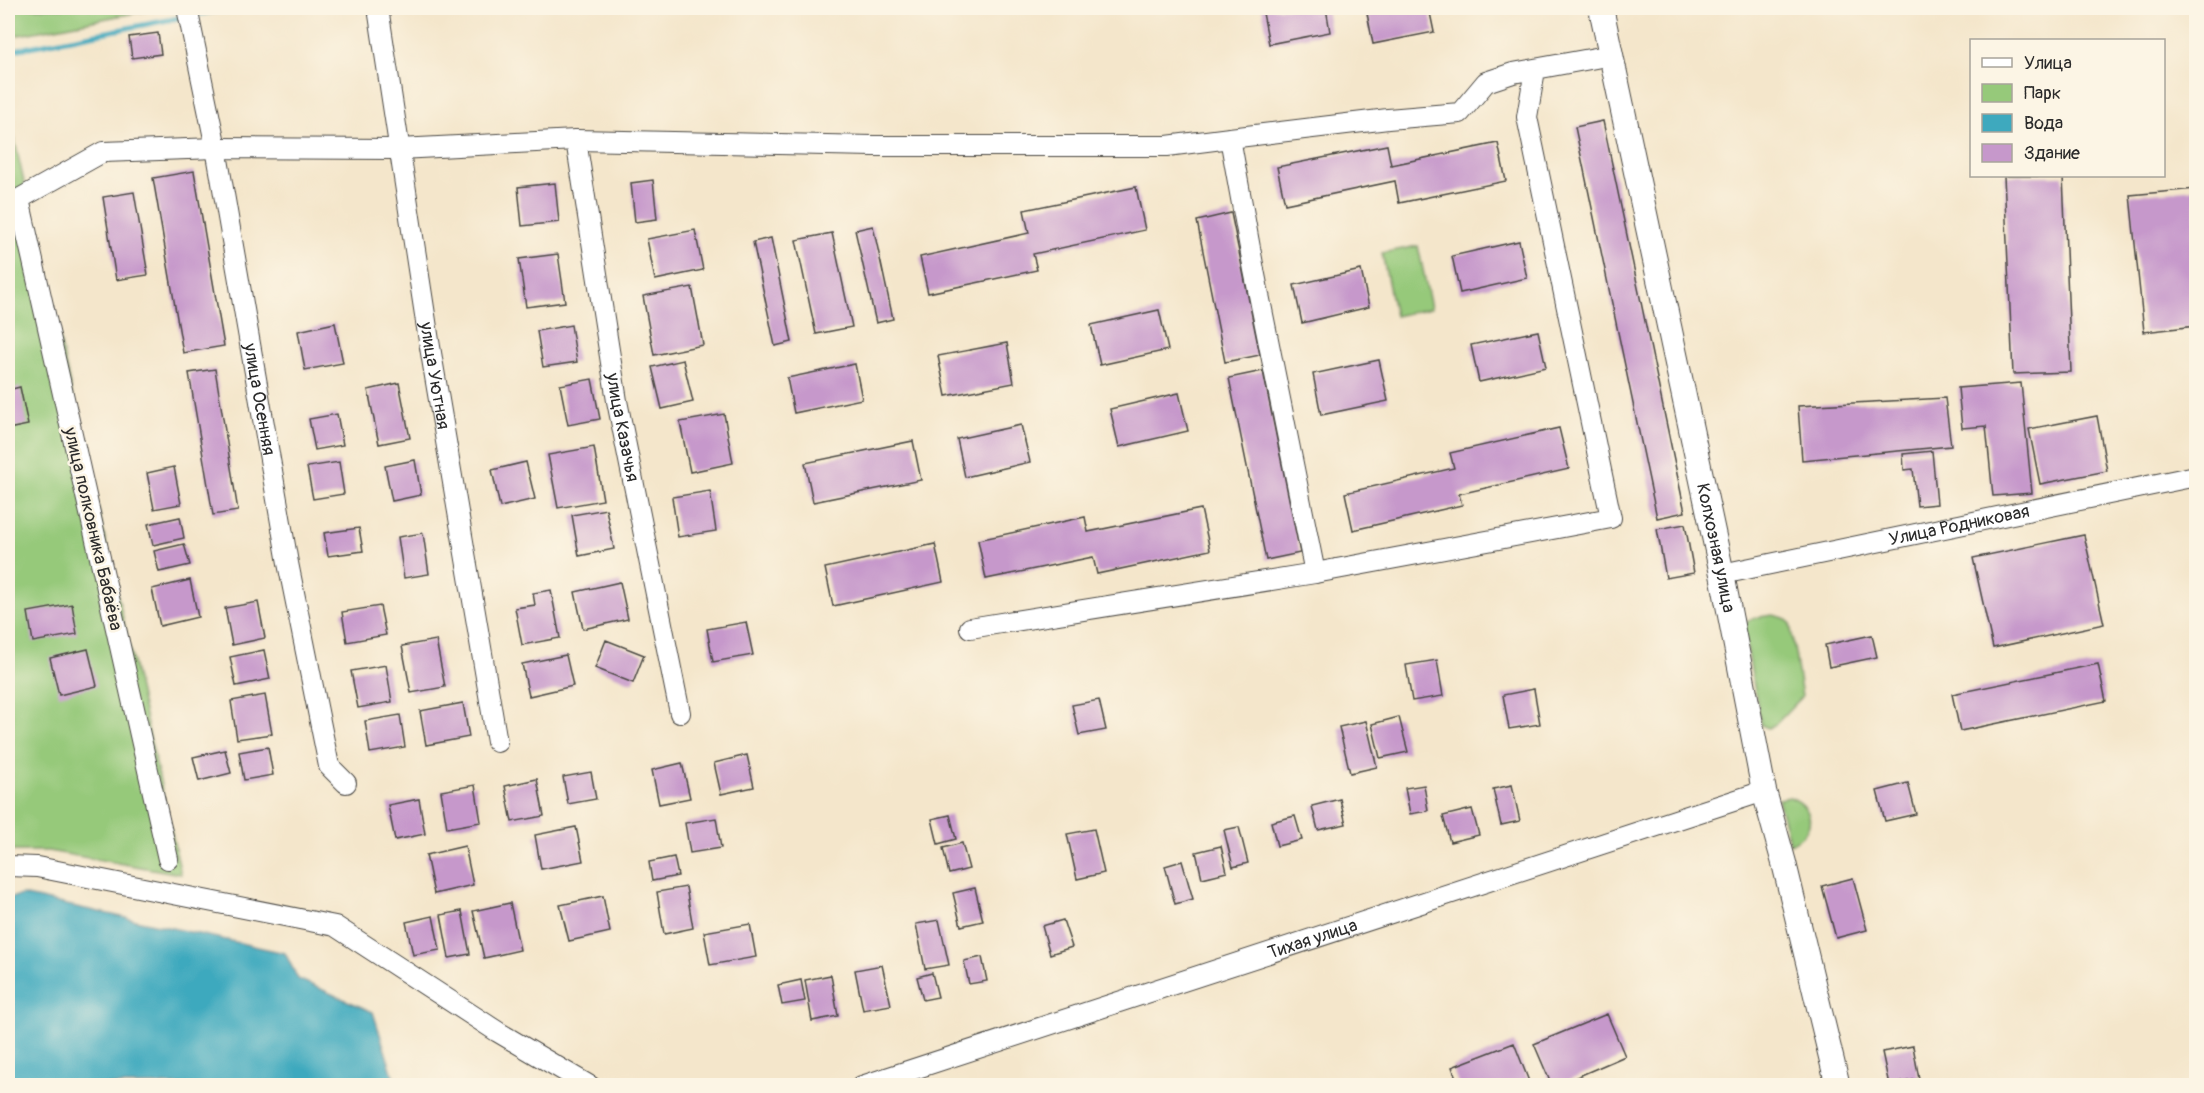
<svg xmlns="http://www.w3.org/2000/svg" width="2204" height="1093" viewBox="0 0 2204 1093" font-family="Pangolin,sans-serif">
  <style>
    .green { fill: #96c97a; stroke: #607a52; stroke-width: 1.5 }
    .water { fill: #3ea9be; stroke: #346a74; stroke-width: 1.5 }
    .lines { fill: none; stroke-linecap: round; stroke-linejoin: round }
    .stream { stroke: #3ea9be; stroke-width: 5 }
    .building { fill: #c698cb }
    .minor-casing { stroke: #494743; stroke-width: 22 }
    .tertiary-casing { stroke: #494743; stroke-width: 26 }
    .minor { stroke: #fff; stroke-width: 20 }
    .tertiary { stroke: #fff; stroke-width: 24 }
    .labels { text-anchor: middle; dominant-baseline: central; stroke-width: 5; stroke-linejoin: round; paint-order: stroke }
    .street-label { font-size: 18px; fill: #2b2b2b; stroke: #fcf5e5 }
  </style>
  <rect width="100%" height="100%" fill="#fcf5e5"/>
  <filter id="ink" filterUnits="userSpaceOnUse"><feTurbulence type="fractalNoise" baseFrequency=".0167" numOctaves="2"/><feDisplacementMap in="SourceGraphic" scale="12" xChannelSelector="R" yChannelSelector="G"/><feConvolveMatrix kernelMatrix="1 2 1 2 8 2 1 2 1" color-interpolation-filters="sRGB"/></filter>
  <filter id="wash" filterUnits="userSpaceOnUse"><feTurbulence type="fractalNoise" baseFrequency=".008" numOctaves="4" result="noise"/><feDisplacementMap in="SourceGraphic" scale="24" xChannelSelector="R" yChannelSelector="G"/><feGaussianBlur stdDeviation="1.35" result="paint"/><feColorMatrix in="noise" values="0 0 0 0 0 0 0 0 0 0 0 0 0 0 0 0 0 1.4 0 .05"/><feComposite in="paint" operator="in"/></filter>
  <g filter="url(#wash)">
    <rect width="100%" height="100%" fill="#f4e6cb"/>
    <path class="green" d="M8,8H161L8,37Z
      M8,112L15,142L181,874L48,851H8Z
      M1418,246L1431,308L1395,316L1382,253Z
      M1773,615L1784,618L1790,623L1802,697L1776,724L1768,728L1761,725L1743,625L1753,618Z
      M1790,797C1816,808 1816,832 1790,844L1778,799Z"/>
    <path class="water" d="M22,895L285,953L298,979L373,1012L396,1085H8V898Z"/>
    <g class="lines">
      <path class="stream" d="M193,15L232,8
        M8,55L14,50L184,17"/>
    </g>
    <g id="blocks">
      <path class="building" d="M1262,8H1326L1330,32L1269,44Z
        M1366,8H1429L1434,32L1373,44Z
        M158,33L161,54L132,58L129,37Z
        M1603,121L1685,512L1657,518L1575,127Z
        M1498,143L1506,181L1399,203L1395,181L1285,204L1277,167L1387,145L1391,165Z
        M194,171L224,346L183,353L153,178Z
        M2004,176H2063L2071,372L2013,374Z
        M653,180L657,219L635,222L631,183Z
        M555,183L559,222L522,226L518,187Z
        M1136,187L1145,230L1033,254L1037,270L928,293L920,257L1029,233L1024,210Z
        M2196,189V326L2144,332L2130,195Z
        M134,192L148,275L116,280L103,197Z
        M1231,213L1260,355L1225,362L1197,221Z
        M873,226L893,319L876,323L855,230Z
        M695,230L703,270L655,280L647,239Z
        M832,233L852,327L816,334L796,240Z
        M771,238L792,342L775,346L753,242Z
        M1519,241L1527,278L1460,293L1452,256Z
        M558,254L565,302L526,307L519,259Z
        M1361,270L1369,307L1302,323L1294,285Z
        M692,287L703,345L654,355L643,296Z
        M1159,310L1168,350L1100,365L1091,325Z
        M335,323L343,363L305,370L298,331Z
        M571,325L577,362L543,367L537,331Z
        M1538,331L1546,367L1479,382L1471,345Z
        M1007,343L1014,383L946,396L938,356Z
        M683,360L693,402L662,409L652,367Z
        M1379,360L1388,401L1321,415L1313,374Z
        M855,364L862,399L794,413L787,378Z
        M215,369L238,511L213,515L189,373Z
        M1263,371L1300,553L1266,560L1229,378Z
        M592,379L600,419L568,425L560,385Z
        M399,383L410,438L379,444L368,390Z
        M2021,383L2032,493L1993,496L1986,426L1962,428L1958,388Z
        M20,387L28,425L8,429V390Z
        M1179,393L1188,431L1119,447L1110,409Z
        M1945,398L1951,446L1802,460L1798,406Z
        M337,414L343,445L315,450L309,419Z
        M724,414L733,463L690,472L680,422Z
        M2097,416L2107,471L2040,484L2029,429Z
        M1021,425L1030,462L965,477L957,439Z
        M1559,428L1569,469L1459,494L1462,505L1353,530L1345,493L1454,468L1450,453Z
        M913,441L921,480L813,502L805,463Z
        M594,447L603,500L558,508L548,455Z
        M1932,451L1937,504L1917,506L1913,469L1904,470L1903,454Z
        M415,460L421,495L392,501L385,466Z
        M339,462L344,494L313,499L307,467Z
        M526,462L535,499L500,507L492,470Z
        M174,467L181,504L154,509L147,473Z
        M710,491L716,531L678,537L672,497Z
        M606,509L614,549L579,556L572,515Z
        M1201,509L1210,550L1097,574L1093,557L986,579L978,540L1085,517L1088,532Z
        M180,517L184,538L153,545L148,524Z
        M1685,524L1694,573L1666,578L1657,529Z
        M359,528L363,551L328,556L324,533Z
        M423,533L429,574L404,578L398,537Z
        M2084,535L2104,624L1993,648L1973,558Z
        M184,544L190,565L159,572L154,551Z
        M935,544L943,582L833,606L825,568Z
        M190,580L198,617L160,626L152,589Z
        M620,582L628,619L583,629L575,592Z
        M551,590L560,638L522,645L515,608L535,605L533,593Z
        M258,602L265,638L232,645L225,608Z
        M72,604L77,634L33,642L28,612Z
        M380,606L386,635L347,642L342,612Z
        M746,622L753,655L713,662L707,629Z
        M1872,635L1877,657L1829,667L1825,645Z
        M436,640L445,687L411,693L402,646Z
        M606,640L644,655L633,683L595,668Z
        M88,649L97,686L59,695L50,658Z
        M264,650L270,679L236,686L230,657Z
        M566,655L573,686L529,696L522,664Z
        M1437,660L1443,696L1412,701L1406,665Z
        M2098,664L2106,701L1960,731L1952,694Z
        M386,665L392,702L358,708L351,671Z
        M1534,689L1540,724L1509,729L1503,695Z
        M265,695L272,734L237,739L231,701Z
        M1099,700L1106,730L1079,735L1072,705Z
        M463,703L469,737L426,745L420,711Z
        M400,715L405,747L370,753L365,721Z
        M1399,717L1408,752L1380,758L1372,724Z
        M1366,721L1377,767L1350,773L1339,727Z
        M268,747L273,775L244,780L239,752Z
        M225,750L231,773L199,781L193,757Z
        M747,755L754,787L721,794L714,763Z
        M682,763L690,798L659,804L652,770Z
        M591,772L596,799L568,804L563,777Z
        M537,779L544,816L512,822L505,786Z
        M1908,783L1916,814L1885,821L1877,791Z
        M475,785L481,822L447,828L441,791Z
        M1424,785L1428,811L1410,814L1405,788Z
        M1512,785L1520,821L1501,825L1493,789Z
        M419,799L425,834L395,840L388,805Z
        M1340,799L1346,824L1318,830L1312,806Z
        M1472,809L1479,835L1450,842L1443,816Z
        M950,815L956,839L938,844L932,819Z
        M1295,816L1302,840L1277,846L1271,822Z
        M716,818L721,848L690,853L685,823Z
        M576,827L583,861L541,869L535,835Z
        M1239,827L1248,863L1233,867L1224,830Z
        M1094,829L1104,873L1077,879L1067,834Z
        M962,843L969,869L949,874L943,848Z
        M465,846L473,885L434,894L426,855Z
        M1221,846L1227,872L1202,878L1196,852Z
        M674,857L678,876L652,881L649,862Z
        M1182,861L1193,899L1175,904L1165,866Z
        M1853,878L1867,930L1836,938L1822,886Z
        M686,887L693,928L664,934L657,892Z
        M975,888L983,921L961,926L953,893Z
        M603,896L610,932L569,941L560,905Z
        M510,903L520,950L484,958L473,911Z
        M462,911L470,954L449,958L441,915Z
        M433,916L440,950L413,955L406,922Z
        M939,920L949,965L925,969L916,924Z
        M1063,920L1072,947L1050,954L1042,926Z
        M750,924L756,957L710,965L704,932Z
        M982,957L987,981L969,984L964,961Z
        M882,965L891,1005L863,1010L855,970Z
        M932,973L938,997L923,1000L917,977Z
        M831,975L838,1016L812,1021L805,980Z
        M801,980L805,1001L782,1005L778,985Z
        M1607,1014L1625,1056L1556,1086H1552L1534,1044Z
        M1514,1043L1530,1084L1459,1086L1452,1067Z
        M1913,1046L1919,1079L1889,1085L1882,1052Z"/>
    </g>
  </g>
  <g filter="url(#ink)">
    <use href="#blocks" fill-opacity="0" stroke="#494743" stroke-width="1.5"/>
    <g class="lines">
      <g class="minor-casing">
        <g id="minor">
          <path id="s1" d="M187,8L216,148L288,563L329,766L346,783"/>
          <path id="s2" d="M378,8L429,341L497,742"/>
          <path d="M1535,70L1527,117L1611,518L1315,573L1254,270L1230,138L1388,119L1460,113L1486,82L1513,73L1612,55"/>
          <path id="s3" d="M576,140L617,401L680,713"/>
          <path id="s4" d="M1722,574L2196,476"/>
          <path d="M970,628L1315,573"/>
          <path d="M168,859L19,199L103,152L216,148L399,149L576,140L873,146H1167L1230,138"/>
          <path d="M8,866L37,867L335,926L498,1032L590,1086"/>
          <path id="s5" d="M862,1086L1764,791"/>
        </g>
      </g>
      <g class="tertiary-casing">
        <g id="tertiary">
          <path id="s6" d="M1601,8L1722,574L1764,791L1784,863L1838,1086"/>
        </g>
      </g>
      <use href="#minor" class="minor"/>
      <use href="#tertiary" class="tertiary"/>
    </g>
  </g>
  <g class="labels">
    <g class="street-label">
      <text stroke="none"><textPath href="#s2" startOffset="372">улица Уютная</textPath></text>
      <text stroke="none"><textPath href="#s1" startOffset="398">улица Осенняя</textPath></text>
      <text stroke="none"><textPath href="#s3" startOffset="291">улица Казачья</textPath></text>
      <text stroke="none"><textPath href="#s4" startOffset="242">Улица Родниковая</textPath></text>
      <text transform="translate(93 529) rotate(77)">улица полковника Бабаёва</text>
      <text stroke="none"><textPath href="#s6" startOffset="552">Колхозная улица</textPath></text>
      <text stroke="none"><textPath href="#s5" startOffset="474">Тихая улица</textPath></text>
    </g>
  </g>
  <rect width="2204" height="1093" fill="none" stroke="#fcf5e5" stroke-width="30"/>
  <rect x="1970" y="39" width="195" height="138" fill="#fcf5e5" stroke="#a8a49b" stroke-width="1.5"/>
  <rect x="1982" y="58" width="30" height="9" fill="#ffffff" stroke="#a8a49b" stroke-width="1.5"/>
  <text x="2024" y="69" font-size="18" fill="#2b2b2b">Улица</text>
  <rect x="1982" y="84" width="30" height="18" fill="#96c97a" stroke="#a8a49b" stroke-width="1.5"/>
  <text x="2024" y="99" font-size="18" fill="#2b2b2b">Парк</text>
  <rect x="1982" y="114" width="30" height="18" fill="#3ea9be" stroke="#a8a49b" stroke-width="1.5"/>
  <text x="2024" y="129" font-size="18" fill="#2b2b2b">Вода</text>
  <rect x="1982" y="144" width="30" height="18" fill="#c698cb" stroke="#a8a49b" stroke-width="1.5"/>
  <text x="2024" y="159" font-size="18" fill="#2b2b2b">Здание</text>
</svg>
